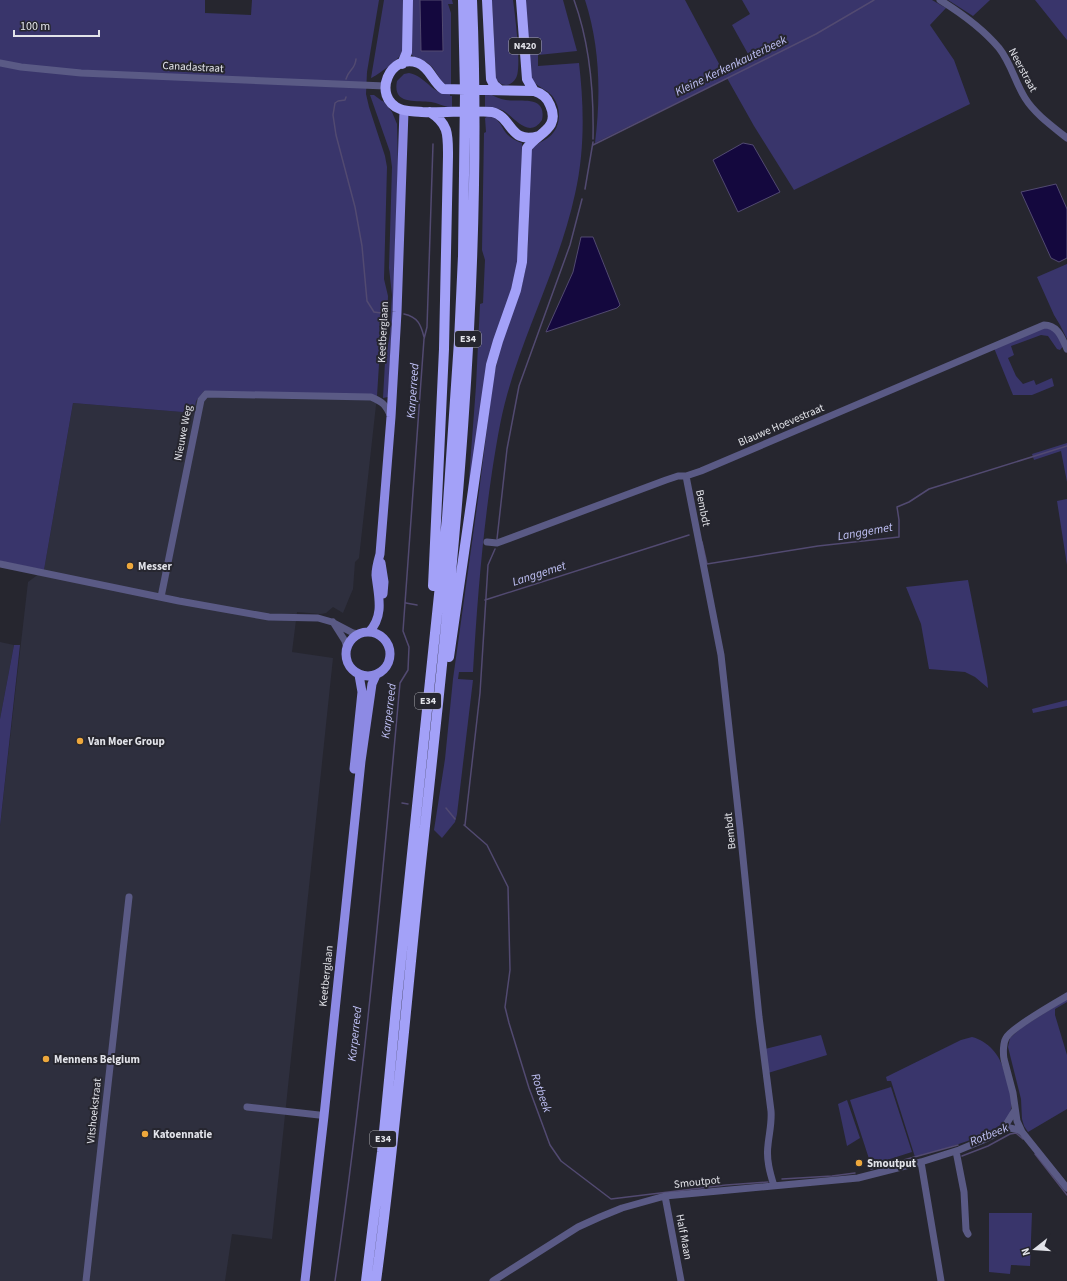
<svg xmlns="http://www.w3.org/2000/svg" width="1067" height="1281" viewBox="0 0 1067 1281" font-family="'Source Sans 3',sans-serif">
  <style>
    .built { fill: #2e2f3e }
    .green { fill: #39356b }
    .water { fill: #14083e; stroke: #524a71 }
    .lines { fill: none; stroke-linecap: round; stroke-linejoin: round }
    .stream { stroke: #524a71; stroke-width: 1.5 }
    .minor { stroke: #5a5a85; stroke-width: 7 }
    .major { stroke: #8d8ae4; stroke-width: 9 }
    .highway { stroke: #a3a1f8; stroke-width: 10 }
    .poi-dot { fill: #eea83c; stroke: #26262f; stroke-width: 1.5 }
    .labels { text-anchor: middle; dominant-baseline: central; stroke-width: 4; stroke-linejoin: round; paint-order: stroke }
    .shield { fill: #26262f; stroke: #aaaab1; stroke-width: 1 }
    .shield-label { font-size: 10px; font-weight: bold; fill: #e2e3e9 }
    .street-label { font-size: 11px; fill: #e2e3e9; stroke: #26262f }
    .poi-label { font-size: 11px; font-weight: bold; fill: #e2e3e9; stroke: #26262f; text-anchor: start }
    .water-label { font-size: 12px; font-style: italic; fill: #c1c2f7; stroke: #26262f }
  </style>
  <rect width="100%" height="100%" fill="#26262f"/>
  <path class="built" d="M204,391L377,396L359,558L355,562L353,589L350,596L343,613L333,607L326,613L321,614L297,612L292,652L333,658L272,1239L232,1234L225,1281H0V826L28,582L44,570L73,403L194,413L196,401Z
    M0,642L14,645L0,719Z"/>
  <path class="green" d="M0,0H205V13L251,15L252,0H379L367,72L366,94L369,107L385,156L387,167L384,279L388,296L387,323L380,348L377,396L204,391L196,401L194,413L73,403L44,570L0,561Z
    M384,0H403V47C402,50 402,52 401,54C399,59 377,76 371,78Z
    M411,0H420L421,51H443L442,0H452L453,4H448L451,13V85H446C438,79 437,71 430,65C424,59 416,60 411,54Z
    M492,0H513C515,14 522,68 516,78C514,82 510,85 506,85C501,85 498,82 496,78Z
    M524,0H563L577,51L538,55V66L579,63C584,106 585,150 575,194C560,263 526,327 507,395C500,420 496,447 492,472C482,539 477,605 473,672H459L458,679L473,680L457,814L455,822L442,838L434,830L445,759L453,679L479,492L493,380L501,345L521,289L526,267L528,245L530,160C531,155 531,151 533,148C537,143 544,141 549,137C561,127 562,109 553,97C549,91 542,89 536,84C534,83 532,79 531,77Z
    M585,0H685L725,75L752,61L732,25L750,14L742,0H932L946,8L930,25L954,60L970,104L794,190L754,126L727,78L595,143C601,95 600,46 585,0Z
    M948,0H990L973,16Z
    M1035,0H1067V40Z
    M409,73C426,76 432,95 450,94V96H452V107L450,108C444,106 437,103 431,102C416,100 392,105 397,81L404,74Z
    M488,93C493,96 500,99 506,100C521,102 547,95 542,120C529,139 516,119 504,111C499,108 492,108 485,107V95H488Z
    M370,95H374L382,101H383L392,112L397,124L398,166L394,282L388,397L383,398L385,362L390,333L391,310L392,295L389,268L392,167L390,152Z
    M488,116C499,117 500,125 506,133C510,138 517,141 522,143L520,246L515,280L503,317L466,519L476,386L480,304L483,303L485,260L482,250L484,133L486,132L485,118Z
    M1067,264V339L1060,325L1054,315L1037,277Z
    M1044,327L1052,328L1064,345L1060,350L1057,349L1048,336L1041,335L1011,346L1014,355L1008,358L1016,376L1023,384L1034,380L1036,385L1052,378L1054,386L1032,395H1013L994,348Z
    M1067,443V482L1061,451L1034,460L1032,454Z
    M1067,499V565L1057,501Z
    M968,580L987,677L988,688L975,677L965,672L929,669L921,624L906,587Z
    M14,645H20L0,826V719Z
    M1067,700V706L1033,713L1032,709Z
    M1067,999V1002L1055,1009V1015L1067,1055V1109L1028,1132L1024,1126L1022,1119L1021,1099L1008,1047L1010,1038L1021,1028Z
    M821,1035L827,1055L768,1073L765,1049Z
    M972,1037C988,1041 1000,1055 1004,1071C1008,1084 1015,1102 1009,1116C999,1135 936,1151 915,1157L891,1081H887L886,1077L961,1040Z
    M891,1087L912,1152L871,1165L850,1100Z
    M847,1100L860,1138L847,1146L838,1104Z
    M989,1213H1032L1030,1266L1011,1265L1010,1274L989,1272Z"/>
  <path class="water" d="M420,0H442L443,51H421Z
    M743,143L753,145L780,192L738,212L713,160Z
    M1056,184L1067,209V258L1059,262L1051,258L1021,192Z
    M581,237H593L620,305L617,308L546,332L573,272Z"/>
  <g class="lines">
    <path class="stream" d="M574,0C590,44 594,93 593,139
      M346,79C349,69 355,70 356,59
      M346,97L345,100L338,101L335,103L333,115L336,135L355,207L362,246L367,301L374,312L388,314
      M593,145L816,34L874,0
      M585,189L593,142
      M404,314C418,317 421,325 424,337
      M497,539L507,449L519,386L570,245L582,199
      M702,542L707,564L818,546L899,537V520L897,507L909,502L929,489L1067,446
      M485,600L689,535
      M406,603L417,605
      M402,803L408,804
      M446,808L455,819
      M464,825L487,845L508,887L510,970L505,1007L509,1023L529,1088L550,1145L561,1161L611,1199L726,1185L768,1182
      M465,825L480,693L488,565L495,549
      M1035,1154L1067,1195
      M962,1156L988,1146L1010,1134L1016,1133L1023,1139
      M871,1169L958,1145
      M782,1179L832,1176L855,1173
      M335,1281C364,1083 382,883 400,683L408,670L409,647L403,631L424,339L427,327L433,144"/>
    <path class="minor" d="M940,0C961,13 983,29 999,48C1011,63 1015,82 1025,98C1035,114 1052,126 1067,138
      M0,63L21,67L81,73L385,86
      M686,476L721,655L740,828L759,1017L771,1111C772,1123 769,1134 768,1145C766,1159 770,1173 774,1186
      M487,542L497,543L666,480L678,476H686L701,471L1044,325C1058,325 1062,338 1067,349
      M0,564L179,601L269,617L318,618L332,622L353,633L358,634
      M161,597L201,400L206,394L371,397C383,402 386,405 391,417
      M333,622L345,641L347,648
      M247,1107L319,1115
      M1001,1131L1007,1123L1015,1110
      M1022,1132L1017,1121L1013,1093L1004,1059C1003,1053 1003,1043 1006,1038C1011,1028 1055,1003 1067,996
      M956,1151L964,1192L966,1230L968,1234
      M921,1162L941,1281
      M665,1196L681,1281
      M86,1281L129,897
      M493,1281L578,1227L600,1217L622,1208L665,1196L858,1178L921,1162L959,1150L983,1140L1001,1131L1010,1128L1019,1130L1022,1132L1067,1188"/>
    <path class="major" d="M381,563L384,582L383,594
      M346 654a22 22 0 1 1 44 0a22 22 0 1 1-44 0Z
      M369,632C385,615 378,595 376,575C376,568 378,561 380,554L391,417L397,312L404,111
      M354,769L362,692L359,675
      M305,1281L324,1116L361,761L372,684L376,675"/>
    <path class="highway" d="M487,0L491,79L494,85L500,90
      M521,0L527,79L534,91
      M402,64L407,52L408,0
      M430,112C449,124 448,135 448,156L444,349L433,586
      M449,657L491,365L498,341L516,290L522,262L527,148C537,133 561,129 550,105C547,97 541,93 534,91L443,89C433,82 430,68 418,63C390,52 371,97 400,109C407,112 415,111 422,112C445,113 469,110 492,112C513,117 509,145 539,136
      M366,1281L382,1152L397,998L447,518L459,341L463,256L465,92L463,0
      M376,1281C395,1142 406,1003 421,863C452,577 484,289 472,0"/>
  </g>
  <g class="poi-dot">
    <circle cx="130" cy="566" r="4"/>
    <circle cx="80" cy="741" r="4"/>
    <circle cx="46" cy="1059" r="4"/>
    <circle cx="145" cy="1134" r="4"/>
    <circle cx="859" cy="1163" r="4"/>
  </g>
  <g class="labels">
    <g class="shield">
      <rect x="509" y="38" width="32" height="16" rx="3"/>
      <rect x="455" y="331" width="26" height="16" rx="3"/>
      <rect x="415" y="693" width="26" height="16" rx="3"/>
      <rect x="370" y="1131" width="26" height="16" rx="3"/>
    </g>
    <g class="shield-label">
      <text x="525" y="46">N420</text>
      <text x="468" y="339">E34</text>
      <text x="428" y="701">E34</text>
      <text x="383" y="1139">E34</text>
    </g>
    <g class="street-label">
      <text transform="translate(193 67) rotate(3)">Canadastraat</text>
      <text transform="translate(1023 70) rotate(62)">Neerstraat</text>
      <text transform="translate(383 332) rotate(-87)">Keetberglaan</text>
      <text transform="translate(781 425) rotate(-23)">Blauwe Hoevestraat</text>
      <text transform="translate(183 433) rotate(-79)">Nieuwe Weg</text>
      <text transform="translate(703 508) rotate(79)">Bembdt</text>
      <text transform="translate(730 831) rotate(-96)">Bembdt</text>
      <text transform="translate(326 976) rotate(-84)">Keetberglaan</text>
      <text transform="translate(94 1111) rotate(-84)">Vitshoekstraat</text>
      <text transform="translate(697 1182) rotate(-6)">Smoutpot</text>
      <text transform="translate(684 1237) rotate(79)">Half Maan</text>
    </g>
    <g class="poi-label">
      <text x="138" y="566">Messer</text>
      <text x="88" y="741">Van Moer Group</text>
      <text x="54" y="1059">Mennens Belgium</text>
      <text x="153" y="1134">Katoennatie</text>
      <text x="867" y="1163">Smoutput</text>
    </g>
    <g class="water-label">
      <text transform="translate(731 66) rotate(-26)">Kleine Kerkenkauterbeek</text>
      <text transform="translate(413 391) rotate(-86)">Karperreed</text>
      <text transform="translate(865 532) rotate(-10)">Langgemet</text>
      <text transform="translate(539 574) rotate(-18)">Langgemet</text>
      <text transform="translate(389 711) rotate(-83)">Karperreed</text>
      <text transform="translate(355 1034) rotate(-84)">Karperreed</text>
      <text transform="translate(541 1093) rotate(71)">Rotbeek</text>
      <text transform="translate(989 1135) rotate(-22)">Rotbeek</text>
    </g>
  </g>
  <g transform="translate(1035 1249) rotate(253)" stroke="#26262f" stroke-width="3" paint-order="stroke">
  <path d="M0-3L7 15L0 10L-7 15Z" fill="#e2e3e9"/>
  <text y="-6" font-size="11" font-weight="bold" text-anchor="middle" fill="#e2e3e9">N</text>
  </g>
  <path d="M14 30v6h85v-6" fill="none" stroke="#e2e3e9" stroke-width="2"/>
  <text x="20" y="30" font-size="12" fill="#e2e3e9" stroke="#26262f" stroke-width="3" paint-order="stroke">100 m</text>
</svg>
